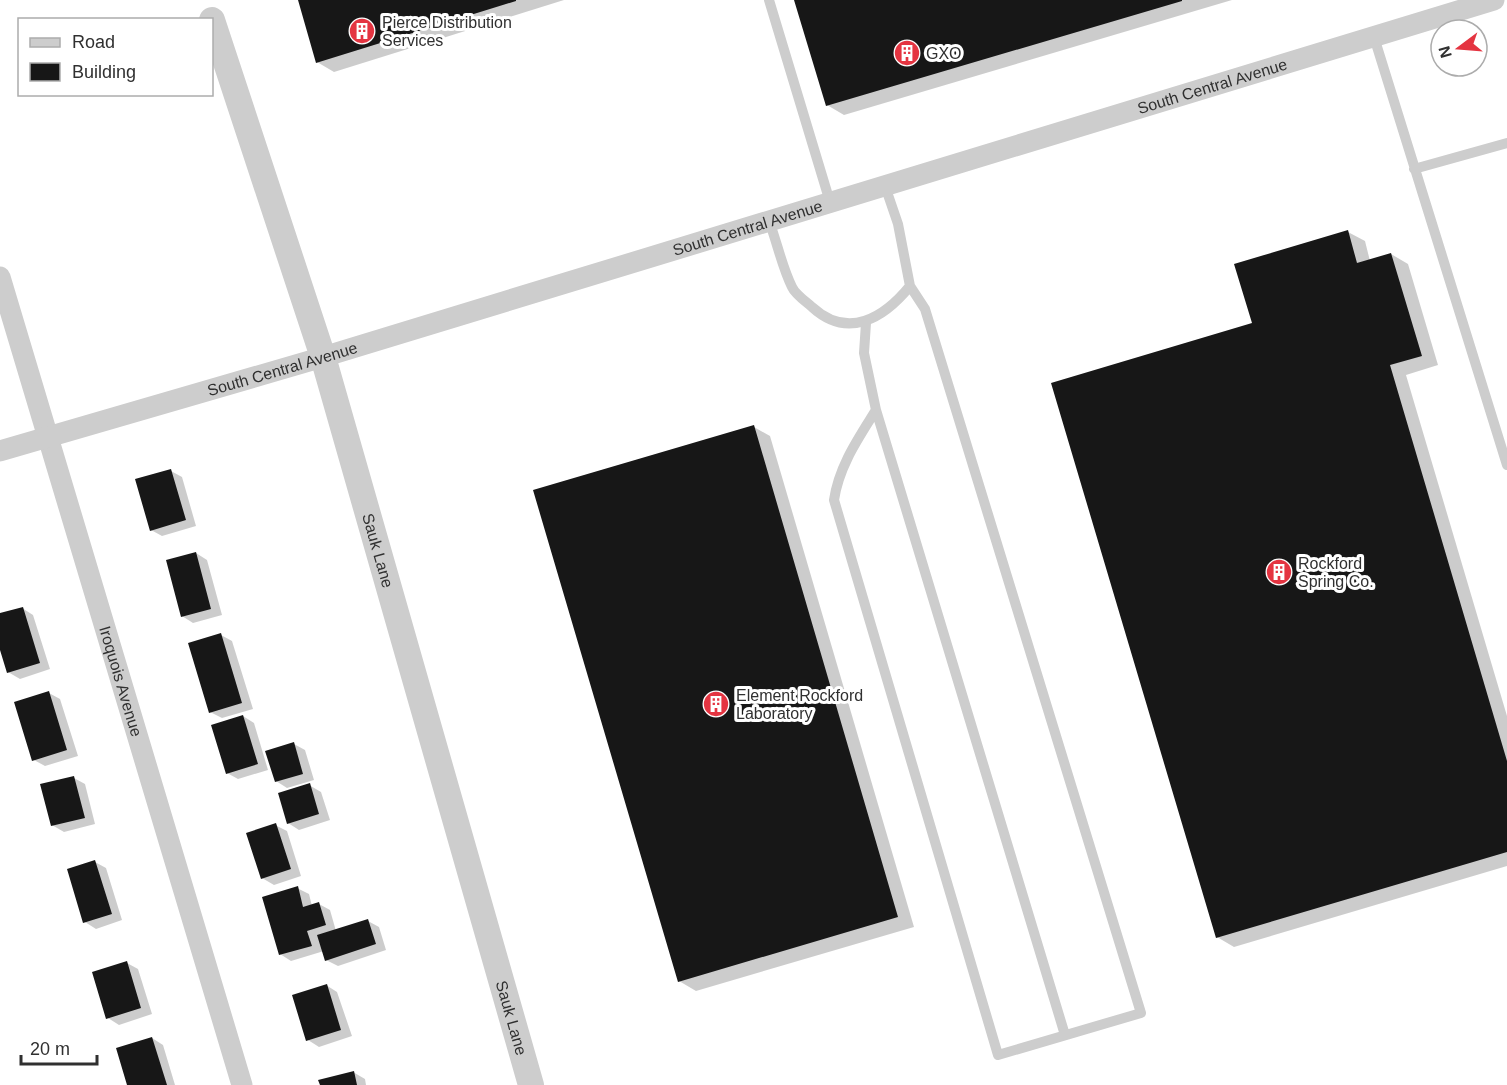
<svg xmlns="http://www.w3.org/2000/svg" width="1507" height="1085" viewBox="0 0 1507 1085" font-family="Helvetica,sans-serif">
  <style>
    .shadow { fill: #0003 }
    .building { fill: #171717 }
    .lines { fill: none; stroke-linecap: round; stroke-linejoin: round }
    .service { stroke: #cdcdcd; stroke-width: 10 }
    .minor { stroke: #cdcdcd; stroke-width: 21 }
    .tertiary { stroke: #cdcdcd; stroke-width: 26 }
    .labels { text-anchor: middle; dominant-baseline: central; stroke-width: 6; stroke-linejoin: round; paint-order: stroke }
    .poi-label { font-size: 16px; fill: #303030; stroke: #fff; text-anchor: start }
    .street-label { font-size: 16px; fill: #303030; stroke: #fff }
  </style>
  <rect width="100%" height="100%" fill="#fff"/>
  <path class="shadow" d="M299,0H564L334,72L317,62Z
    M795,0H1232L844,115L827,105Z
    M1348,232L1365,241L1370,261L1391,254L1408,264L1438,365L1406,375L1507,716V866L1234,947L1217,937L1254,324Z
    M754,427L770,436L914,927L696,991L679,981Z
    M171,471L182,477L196,526L162,536L151,530Z
    M196,553L207,560L222,615L193,623L182,616Z
    M22,608L33,615L50,669L20,679L8,672L0,646V615Z
    M221,635L232,641L253,709L222,718L210,712Z
    M49,693L60,699L78,756L45,766L34,760Z
    M243,716L254,723L268,770L238,779L227,773Z
    M294,744L305,750L314,780L287,788L276,781Z
    M74,778L85,784L95,824L64,832L52,825Z
    M309,785L321,792L330,820L299,830L288,823Z
    M275,825L287,831L301,876L274,885L262,878Z
    M95,862L106,868L122,920L96,929L85,922Z
    M297,888L309,894L312,906L319,904L330,910L336,931L368,921L379,927L386,950L338,966L326,960L324,951L291,961L280,954Z
    M127,963L138,969L152,1014L119,1025L108,1018Z
    M326,985L337,992L352,1036L319,1047L308,1040Z
    M152,1038L163,1045L175,1085H129Z
    M353,1072L365,1079L366,1085H321Z"/>
  <path class="building" d="M298,0H516V1L316,63Z
    M794,0H1182V1L826,106Z
    M1348,230L1357,263L1391,253L1422,356L1390,365L1507,761V852L1216,938L1051,383L1252,323L1234,264Z
    M754,425L898,917L678,982L533,490Z
    M171,469L186,520L150,531L135,479Z
    M196,552L211,609L181,617L166,560Z
    M23,607L40,663L7,673L0,650V613Z
    M221,633L242,703L209,713L188,643Z
    M49,691L67,750L32,761L14,702Z
    M243,715L258,764L226,774L211,725Z
    M294,742L303,774L275,782L265,751Z
    M74,776L85,818L51,826L40,784Z
    M310,783L319,814L287,824L278,793Z
    M276,823L291,869L261,879L246,833Z
    M95,860L112,914L83,923L67,869Z
    M298,886L303,907L319,902L326,925L307,931L312,946L279,955L262,897Z
    M368,919L376,944L325,961L317,935Z
    M127,961L141,1008L106,1019L92,972Z
    M327,984L341,1030L306,1041L292,995Z
    M152,1037L167,1085H127L116,1048Z
    M354,1071L357,1085H320L318,1080Z"/>
  <g class="lines">
    <path class="service" d="M769,0L830,202
      M1374,37L1507,465
      M1414,169L1507,143
      M769,221C777,242 782,267 792,287C795,294 805,301 812,307C848,340 884,318 910,286L898,224L885,186
      M866,323L864,353L876,410C858,439 839,466 834,500L998,1055L1141,1013L925,309L910,286
      M876,410L1065,1035"/>
    <g class="minor">
      <path id="s1" d="M0,277L242,1085"/>
      <path id="s2" d="M0,451L323,357L1494,0"/>
    </g>
    <path class="tertiary" id="s3" d="M212,20L323,357L531,1085"/>
  </g>
  <defs>
    <g id="building-disc" transform="scale(1.35)"><circle r="9.5" fill="#e43441" stroke="#fff"/><path d="M-4-6H4V6H1V3H-1V6H-4ZM-2.5-4.3h1.7v1.8h-1.7ZM.8-4.3h1.7v1.8H.8ZM-2.5-1h1.7V.8h-1.7ZM.8-1h1.7V.8H.8Z" fill="#fff"/></g>
  </defs>
  <g fill-rule="evenodd">
    <use href="#building-disc" x="362" y="31"/>
    <use href="#building-disc" x="907" y="53"/>
    <use href="#building-disc" x="1279" y="572"/>
    <use href="#building-disc" x="716" y="704"/>
  </g>
  <g class="labels">
    <g class="poi-label">
      <text x="382" y="22">Pierce Distribution<tspan x="382" dy="18">Services</tspan></text>
      <text x="926" y="53">GXO</text>
      <text x="1298" y="563">Rockford<tspan x="1298" dy="18">Spring Co.</tspan></text>
      <text x="736" y="695">Element Rockford<tspan x="736" dy="18">Laboratory</tspan></text>
    </g>
    <g class="street-label">
      <text stroke="none"><textPath href="#s2" startOffset="1266">South Central Avenue</textPath></text>
      <text stroke="none"><textPath href="#s2" startOffset="780">South Central Avenue</textPath></text>
      <text stroke="none"><textPath href="#s2" startOffset="294">South Central Avenue</textPath></text>
      <text stroke="none"><textPath href="#s3" startOffset="556">Sauk Lane</textPath></text>
      <text stroke="none"><textPath href="#s1" startOffset="422">Iroquois Avenue</textPath></text>
      <text stroke="none"><textPath href="#s3" startOffset="1042">Sauk Lane</textPath></text>
    </g>
  </g>
  <rect x="18" y="18" width="195" height="78" fill="#ffffff" stroke="#acacac" stroke-width="1.5"/>
  <rect x="30" y="38" width="30" height="9" fill="#cdcdcd" stroke="#acacac" stroke-width="1.5"/>
  <text x="72" y="48" font-size="18" fill="#303030">Road</text>
  <rect x="30" y="63" width="30" height="18" fill="#171717" stroke="#acacac" stroke-width="1.5"/>
  <text x="72" y="78" font-size="18" fill="#303030">Building</text>
  <g transform="translate(1459 48) rotate(254)"><circle r="28" fill="#ffffff" stroke="#acacac" stroke-width="1.5"/>
  <path d="M0-4.5L10 22L0 15L-10 22Z" fill="#e43441"/>
  <text y="-9" font-size="16" font-weight="bold" text-anchor="middle" fill="#303030">N</text>
  </g>
  <path d="M21 1055v9h76v-9" fill="none" stroke="#303030" stroke-width="3"/>
  <text x="30" y="1055" font-size="18" fill="#303030" stroke="#ffffff" stroke-width="4.5" paint-order="stroke">20 m</text>
</svg>
